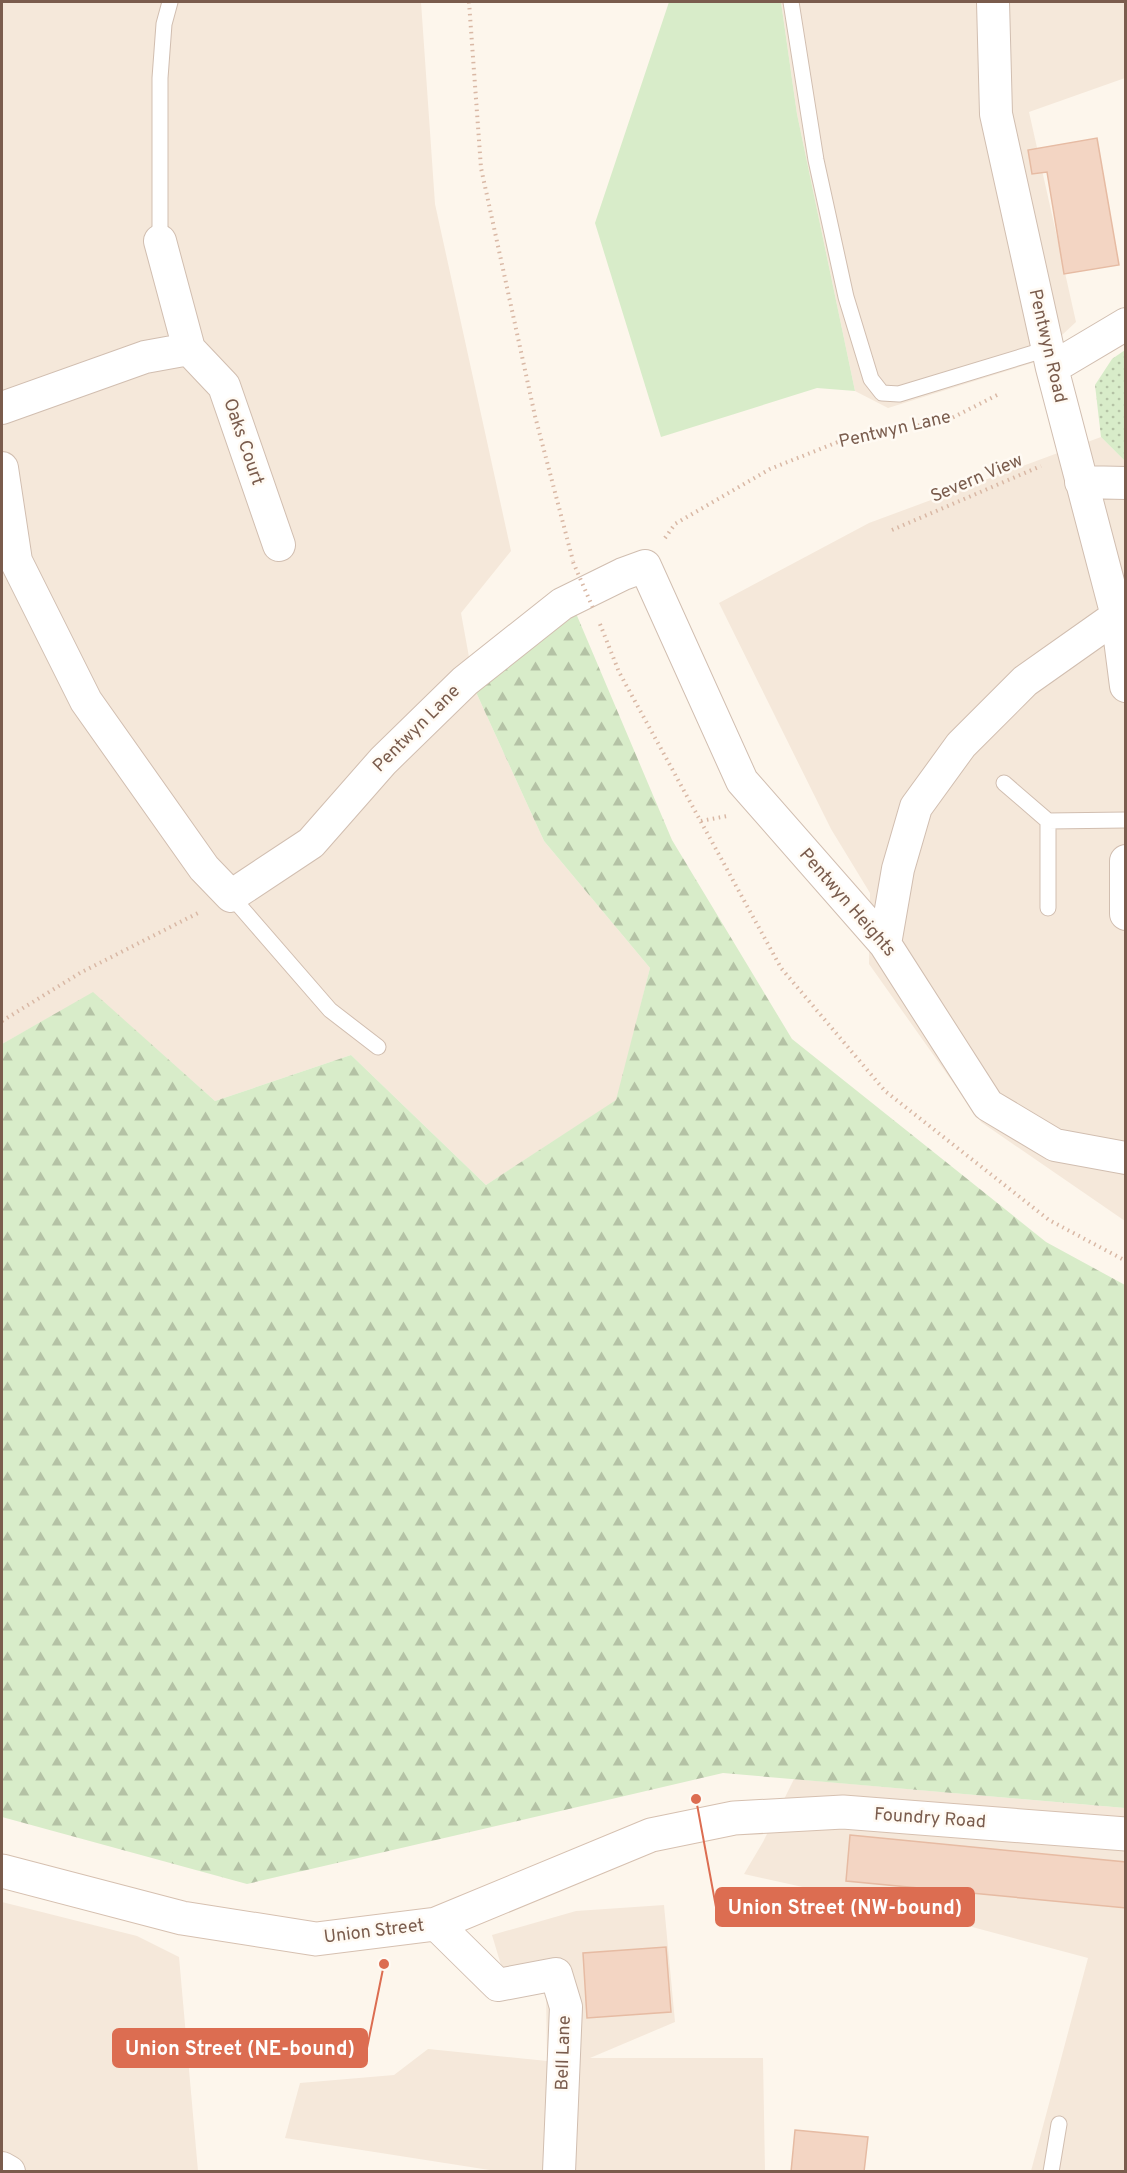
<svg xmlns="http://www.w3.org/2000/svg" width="1127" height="2173" viewBox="0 0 1127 2173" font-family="Overpass,sans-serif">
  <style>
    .residential { fill: #f5e8da }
    .forest { fill: url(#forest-firs) }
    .park { fill: url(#park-dots) }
    .garden { fill: #d8ecc9 }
    .building { fill: #f3d5c3; stroke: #e6bba3; stroke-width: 1.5 }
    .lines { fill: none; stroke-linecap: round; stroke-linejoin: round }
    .lane-casing { stroke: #d1beb0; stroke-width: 17 }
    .street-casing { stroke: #d1beb0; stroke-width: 34 }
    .secondary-casing { stroke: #d6c0b0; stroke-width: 35 }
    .path { stroke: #d9b8a5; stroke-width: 4; stroke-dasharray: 1.5 4.5; stroke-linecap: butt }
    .lane { stroke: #fff; stroke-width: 15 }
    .street { stroke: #fff; stroke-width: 32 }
    .secondary { stroke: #fff; stroke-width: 33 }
    .path-bridge { stroke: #d9b8a5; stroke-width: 4; stroke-dasharray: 1.5 4.5; stroke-linecap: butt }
    .labels { text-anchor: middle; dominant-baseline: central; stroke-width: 5; stroke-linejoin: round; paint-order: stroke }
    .street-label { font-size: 18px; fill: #7a5c4d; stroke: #fffaf3 }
    .leader { fill: none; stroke: #dc6d51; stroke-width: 2 }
    .callout-dot { fill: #dc6d51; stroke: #fffaf3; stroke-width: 2 }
    .callout { fill: #dc6d51; stroke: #dc6d51; stroke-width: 2 }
    .callout-label { font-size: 20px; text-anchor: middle; font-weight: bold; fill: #fff }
  </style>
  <defs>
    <pattern id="forest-firs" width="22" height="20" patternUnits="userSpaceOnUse" patternTransform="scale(1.5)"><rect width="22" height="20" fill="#d8ecc9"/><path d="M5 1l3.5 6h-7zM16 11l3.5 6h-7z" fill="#b4c2a5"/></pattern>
    <pattern id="park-dots" width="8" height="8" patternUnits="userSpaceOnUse" patternTransform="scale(1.5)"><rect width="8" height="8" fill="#d8ecc9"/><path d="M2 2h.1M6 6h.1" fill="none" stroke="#b4c2a5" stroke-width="1.8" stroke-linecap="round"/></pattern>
  </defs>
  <rect width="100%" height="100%" fill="#fdf6ec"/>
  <path class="residential" d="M2,2H421L435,204L511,551L461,613L475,690L544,841L650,968L617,1100L486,1185L351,1055L215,1101L93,993L2,1044Z
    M781,2H1125V78L1029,112L1076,322L1032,363L888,408L855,391L797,114Z
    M1101,437L1125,461V1221L981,1122L869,964L870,893L831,829L719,603L869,523Z
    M794,1779L1125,1808V2171H1031L1088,1958L920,1913L744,1874L763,1842Z
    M2,1902L137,1936L179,1957L198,2171H2Z
    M664,1905L675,2022L590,2058H763L765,2171H496L285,2138L300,2083L394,2075L428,2049L547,2061L546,1989L510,1995L492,1935L576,1911Z"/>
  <path class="forest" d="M575,611L672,840L792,1039L1046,1242L1125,1285V1808L723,1773L247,1884L2,1817V1044L93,992L215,1101L351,1055L486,1185L616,1100L650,968L544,841L475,690Z"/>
  <path class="park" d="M1125,350V461L1101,437L1095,385L1112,359Z"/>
  <path class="garden" d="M669,2H781L797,114L855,391L817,388L661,437L595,223Z"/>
  <path class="building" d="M1097,138L1119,265L1064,274L1047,172L1032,174L1028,150Z
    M850,1835L1126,1862V1908L846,1881Z
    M666,1947L671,2012L587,2018L583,1953Z
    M795,2130L868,2137L864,2172H791Z"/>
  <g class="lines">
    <g class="lane-casing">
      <path id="lane" d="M791,2L816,160L846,297L871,379L882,393L899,394L1047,349
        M160,241V78L164,24L170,2
        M1004,783L1048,821V908
        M1048,821L1126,820
        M231,896L330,1010L378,1047
        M1051,2172L1059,2124"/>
    </g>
    <g class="street-casing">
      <path id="street" d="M993,2L996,114L1052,368L1117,616L1126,686
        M189,349L224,386L279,545
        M1052,368L1126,324
        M2,408L145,357L189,349L160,241
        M2,468L16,561L86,701L204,868L231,896L311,843L383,761L465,681L562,604L623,574L645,566L742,781L885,944L988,1105L1055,1145L1126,1158
        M1081,482L1126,483
        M1126,861V914
        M885,944L898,869L916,807L961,745L1025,681L1117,616
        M436,1924L498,1985L556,1974L566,2007L559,2172
        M2,2168L9,2172"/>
    </g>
    <g class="secondary-casing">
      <path id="secondary" d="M2,1871L182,1918L316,1939L436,1924L651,1835L734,1818L843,1812L1126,1834"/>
    </g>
    <path class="path" d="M469,2L481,168L535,416L573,561
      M892,530L1041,466
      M665,538L675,524L770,469L848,438L948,420L999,394
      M600,624L619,672L781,968L885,1091L1049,1220L1126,1261
      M701,821L727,816
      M2,1021L80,973L198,913"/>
    <use href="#lane" class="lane"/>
    <use href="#street" class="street"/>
    <use href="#secondary" class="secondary"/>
    <path class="path-bridge" d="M573,562L593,608"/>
  </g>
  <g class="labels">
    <g class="street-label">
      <text transform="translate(1047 346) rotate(77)">Pentwyn Road</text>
      <text transform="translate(895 430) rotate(-13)">Pentwyn Lane</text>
      <text transform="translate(243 442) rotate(71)">Oaks Court</text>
      <text transform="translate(977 479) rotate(-23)">Severn View</text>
      <text transform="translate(417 729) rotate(-45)">Pentwyn Lane</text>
      <text transform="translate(847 903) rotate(49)">Pentwyn Heights</text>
      <text transform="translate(930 1819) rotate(4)">Foundry Road</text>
      <text transform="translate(374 1932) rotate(-7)">Union Street</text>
      <text transform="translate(564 2053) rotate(-88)">Bell Lane</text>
    </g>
  </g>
  <path class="leader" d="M696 1799L716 1907M384 1964L367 2048"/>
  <g class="callout-dot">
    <circle cx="696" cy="1799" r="6"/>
    <circle cx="384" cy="1964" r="6"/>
  </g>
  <g class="callout">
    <rect x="716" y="1888" width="258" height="38" rx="6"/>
    <rect x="113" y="2029" width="254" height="38" rx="6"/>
  </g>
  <g class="callout-label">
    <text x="845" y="1914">Union Street (NW-bound)</text>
    <text x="240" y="2055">Union Street (NE-bound)</text>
  </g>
  <rect width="1127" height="2173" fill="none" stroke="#7a5c4d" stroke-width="6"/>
</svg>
